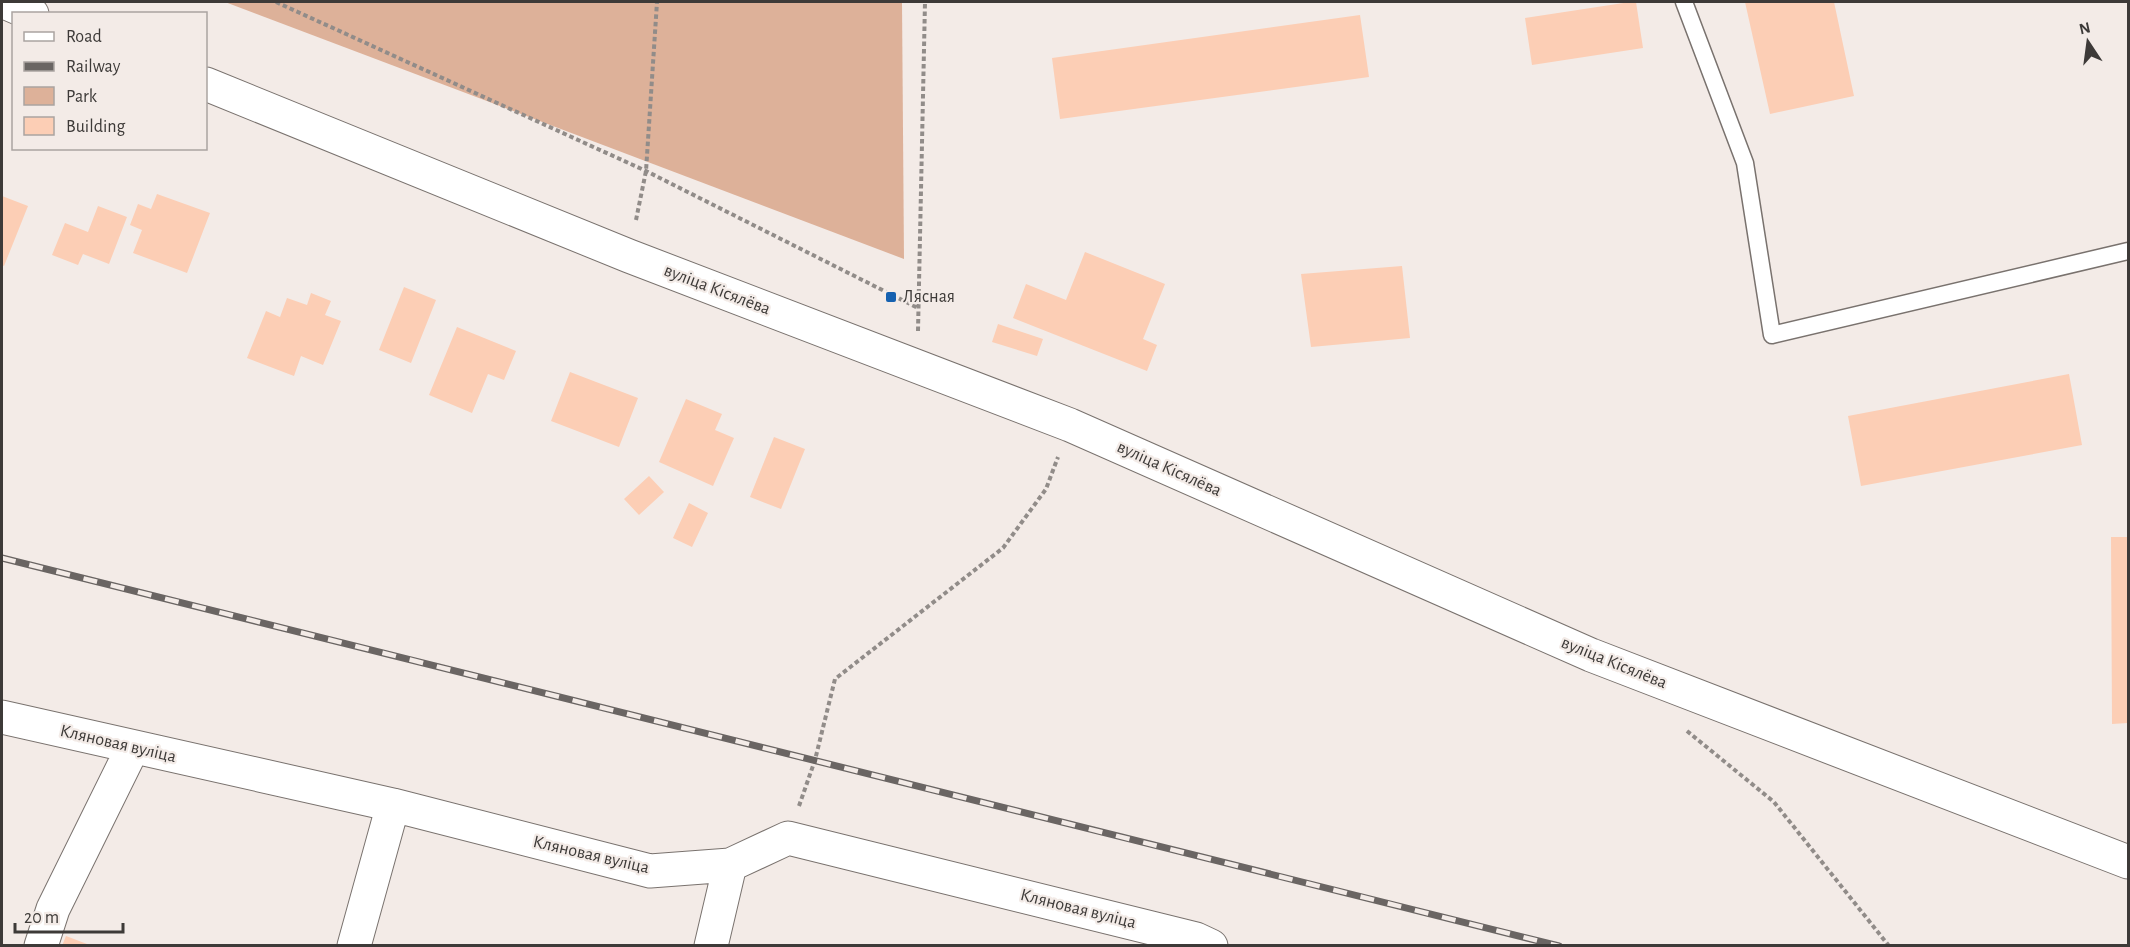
<svg xmlns="http://www.w3.org/2000/svg" width="2130" height="947" viewBox="0 0 2130 947" font-family="'Alegreya Sans',sans-serif">
  <style>
    .green { fill: #ddb199 }
    .building { fill: #fcceb5 }
    .lines { fill: none; stroke-linecap: round; stroke-linejoin: round }
    .lane-casing { stroke: #79726e; stroke-width: 19 }
    .street-casing { stroke: #79726e; stroke-width: 35 }
    .secondary-casing { stroke: #79726e; stroke-width: 35 }
    .path { stroke: #918c89; stroke-width: 4; stroke-dasharray: 4.5 3; stroke-linecap: butt }
    .lane { stroke: #fff; stroke-width: 16 }
    .street { stroke: #fff; stroke-width: 33 }
    .secondary { stroke: #fff; stroke-width: 33 }
    .rail-casing { stroke: #6a6563; stroke-width: 7 }
    .rail { stroke: #f3ebe7; stroke-width: 4.5; stroke-dasharray: 14; stroke-linecap: butt }
    .poi-dot { fill: #1561b0; stroke: #f3ebe7; stroke-width: 2 }
    .labels { text-anchor: middle; dominant-baseline: central; stroke-width: 4.5; stroke-linejoin: round; paint-order: stroke }
    .street-label { font-size: 18px; fill: #3d3a38; stroke: #f3ebe7 }
    .poi-label { font-size: 18px; fill: #3d3a38; stroke: #f3ebe7; text-anchor: start }
  </style>
  <rect width="100%" height="100%" fill="#f3ebe7"/>
  <path class="green" d="M225,2H902L904,259Z"/>
  <path class="building" d="M1630,2H1636L1643,48L1532,65L1525,18Z
    M1745,2H1834L1854,96L1770,114Z
    M1360,15L1369,77L1060,119L1052,58Z
    M157,194L210,213L187,273L133,253L142,230L130,225L138,204L151,209Z
    M2,196L28,206L4,266L2,265Z
    M98,206L127,217L109,264L83,254L78,265L52,255L65,223L88,232Z
    M1085,252L1165,284L1143,339L1157,345L1147,371L1013,318L1026,284L1066,300Z
    M1402,266L1410,338L1311,347L1301,274Z
    M404,287L436,300L411,363L379,350Z
    M311,293L331,301L325,315L341,321L323,365L301,356L294,376L247,358L266,311L280,317L287,298L307,305Z
    M998,324L1043,339L1037,356L992,342Z
    M457,327L516,351L504,380L488,374L472,413L429,395Z
    M570,372L638,398L619,447L551,421Z
    M2069,374L2082,445L1861,486L1848,416Z
    M686,399L722,414L715,430L734,438L713,486L659,462Z
    M774,437L805,449L781,509L750,497Z
    M649,476L664,492L639,515L624,499Z
    M689,503L708,513L692,547L673,538Z
    M2111,537H2128V723L2112,724Z
    M66,936L87,944V946H62Z"/>
  <g class="lines">
    <g class="lane-casing">
      <path id="lane" d="M1684,2L1745,163L1772,335L2128,251"/>
    </g>
    <g class="street-casing">
      <path id="street" d="M2,717L393,805L650,871L730,865L788,838L1196,939L1211,946
        M41,946L53,909L133,747
        M354,946L393,805
        M711,946L730,865"/>
    </g>
    <g class="secondary-casing">
      <path id="secondary" d="M4,2L32,14
        M206,84L629,256L1070,425L1591,655L2128,862"/>
    </g>
    <path class="path" d="M276,2L646,171L918,308
      M636,220L646,171L657,2
      M918,331L925,2
      M1687,731L1774,802L1889,946
      M799,806L815,760L835,679L1003,548L1046,489L1058,457"/>
    <use href="#lane" class="lane"/>
    <use href="#street" class="street"/>
    <use href="#secondary" class="secondary"/>
    <g class="rail-casing">
      <path id="rail" d="M2,558L1559,946"/>
    </g>
    <use href="#rail" class="rail"/>
  </g>
  <rect class="poi-dot" x="885" y="291" width="12" height="12" rx="3"/>
  <g class="labels">
    <g class="street-label">
      <text transform="translate(717 290) rotate(21)">вуліца Кісялёва</text>
      <text transform="translate(1169 469) rotate(24)">вуліца Кісялёва</text>
      <text transform="translate(1614 663) rotate(22)">вуліца Кісялёва</text>
      <text transform="translate(118 744) rotate(13)">Кляновая вуліца</text>
      <text transform="translate(591 855) rotate(13)">Кляновая вуліца</text>
      <text transform="translate(1078 909) rotate(14)">Кляновая вуліца</text>
    </g>
    <g class="poi-label">
      <text x="903" y="297">Лясная</text>
    </g>
  </g>
  <rect width="2130" height="947" fill="none" stroke="#3d3a38" stroke-width="6"/>
  <rect x="12" y="12" width="195" height="138" fill="#f3ebe7" stroke="#aaa4a1" stroke-width="1.5"/>
  <rect x="24" y="32" width="30" height="9" fill="#ffffff" stroke="#aaa4a1" stroke-width="1.5"/>
  <text x="66" y="42" font-size="18" fill="#3d3a38">Road</text>
  <rect x="24" y="62" width="30" height="9" fill="#6a6563" stroke="#aaa4a1" stroke-width="1.5"/>
  <text x="66" y="72" font-size="18" fill="#3d3a38">Railway</text>
  <rect x="24" y="87" width="30" height="18" fill="#ddb199" stroke="#aaa4a1" stroke-width="1.5"/>
  <text x="66" y="102" font-size="18" fill="#3d3a38">Park</text>
  <rect x="24" y="117" width="30" height="18" fill="#fcceb5" stroke="#aaa4a1" stroke-width="1.5"/>
  <text x="66" y="132" font-size="18" fill="#3d3a38">Building</text>
  <g transform="translate(2088 42) rotate(347)" stroke="#f3ebe7" stroke-width="4.5" paint-order="stroke">
  <path d="M0-4.5L10 22L0 15L-10 22Z" fill="#3d3a38"/>
  <text y="-9" font-size="16" font-weight="bold" text-anchor="middle" fill="#3d3a38">N</text>
  </g>
  <path d="M15 923v9h108v-9" fill="none" stroke="#3d3a38" stroke-width="3"/>
  <text x="24" y="923" font-size="18" fill="#3d3a38" stroke="#f3ebe7" stroke-width="4.5" paint-order="stroke">20 m</text>
</svg>
